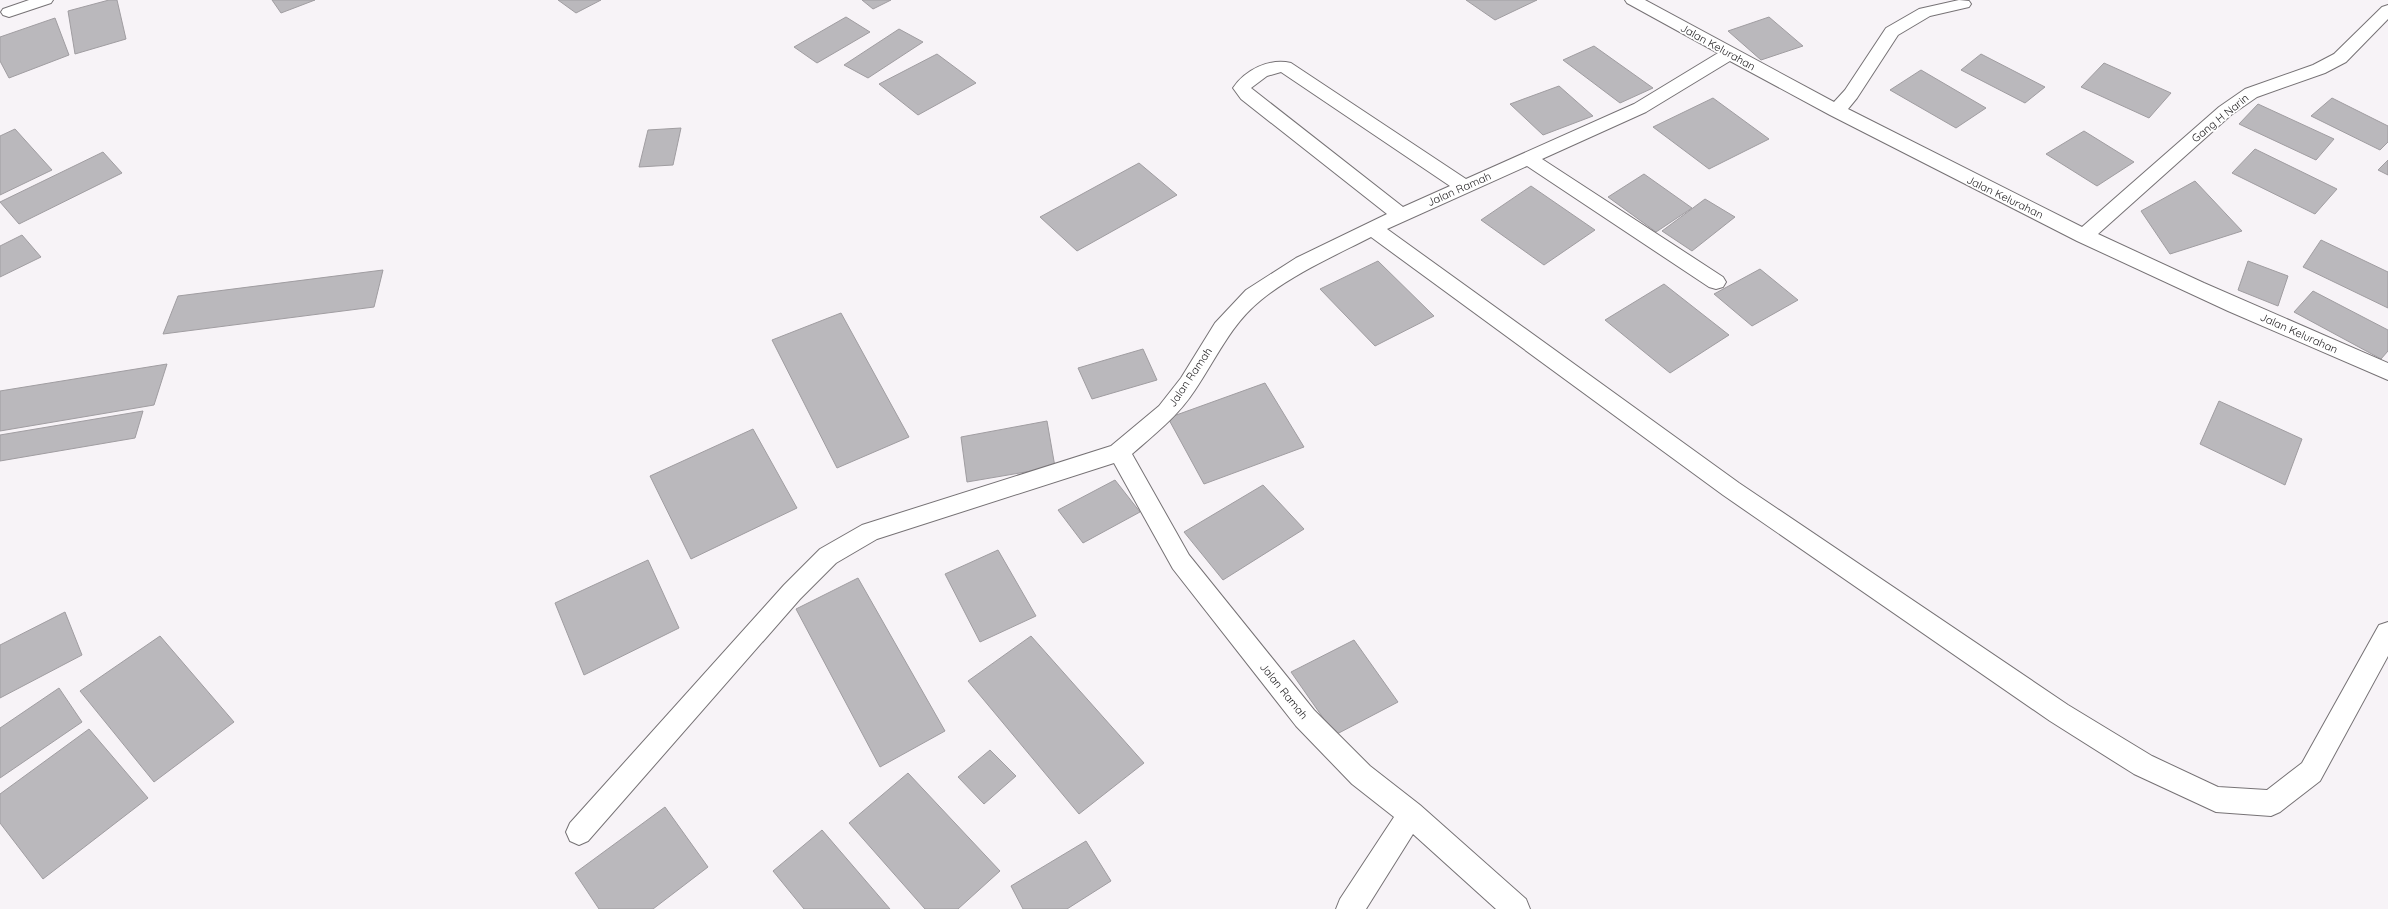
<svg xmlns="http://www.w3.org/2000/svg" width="2388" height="909" viewBox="0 0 2388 909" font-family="Quicksand,sans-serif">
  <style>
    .building { fill: #bab8bc; stroke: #a09da1 }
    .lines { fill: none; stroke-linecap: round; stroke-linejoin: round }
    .street-casing { stroke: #767275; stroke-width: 2 }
    .street { fill: #fff; fill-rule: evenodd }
    .labels { text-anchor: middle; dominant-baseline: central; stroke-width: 3.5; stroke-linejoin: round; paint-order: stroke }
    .street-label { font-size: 11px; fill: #1e1c1e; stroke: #fff }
  </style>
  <rect width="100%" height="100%" fill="#f7f3f7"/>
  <path class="building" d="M109,0H117L126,39L75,54L68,11Z
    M272,0H315L281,13Z
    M558,0H601L576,13Z
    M862,0H891L873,9Z
    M1466,0H1537L1495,20Z
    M846,17L870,32L817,63L794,47Z
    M1769,17L1803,46L1761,60L1728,31Z
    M55,18L69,55L9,78L0,61V37Z
    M899,29L923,42L868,78L844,65Z
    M1594,46L1653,88L1620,103L1563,60Z
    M937,54L976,83L918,115L879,84Z
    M1981,54L2045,87L2025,103L1961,70Z
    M2104,63L2171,93L2149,118L2081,87Z
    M1921,70L1986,108L1956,128L1890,90Z
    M1559,86L1593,116L1543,135L1510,104Z
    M1713,98L1769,139L1709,169L1653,127Z
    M2332,98L2388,126V142L2380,150L2311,116Z
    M2258,104L2334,139L2316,160L2239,124Z
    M681,128L673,165L639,167L648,130Z
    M15,129L52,170L0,195V136Z
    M2084,131L2134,162L2097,186L2046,154Z
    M2255,149L2337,189L2315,214L2232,173Z
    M103,152L122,173L19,224L0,202Z
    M2388,160V175L2378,170Z
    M1139,163L1177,195L1077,251L1040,217Z
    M1644,174L1692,208L1656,232L1608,197Z
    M2195,181L2242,231L2170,254L2141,211Z
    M1531,186L1595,230L1544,265L1481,220Z
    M1705,199L1735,217L1692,251L1662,231Z
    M22,235L41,257L0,277V246Z
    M2321,240L2388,272V308L2303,267Z
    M1378,261L1434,316L1375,346L1320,289Z
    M2248,261L2288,276L2278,306L2238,290Z
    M1760,269L1798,300L1752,326L1714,294Z
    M383,270L374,307L163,334L178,296Z
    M1664,284L1729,335L1670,373L1605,320Z
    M2313,291L2388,330V351L2381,359L2294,312Z
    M841,313L909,437L837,468L772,340Z
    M1143,349L1157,380L1092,399L1078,368Z
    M167,364L154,405L0,431V391Z
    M1265,383L1304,447L1204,484L1168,418Z
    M2219,401L2302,439L2285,485L2200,444Z
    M143,411L135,438L0,461V435Z
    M1047,421L1055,467L967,482L961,437Z
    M753,429L797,508L691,559L650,476Z
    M1115,480L1140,512L1083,543L1058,510Z
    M1263,485L1304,529L1223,580L1184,532Z
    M998,550L1036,616L980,642L945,574Z
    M648,560L679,628L584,675L555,603Z
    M858,578L945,731L880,767L796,609Z
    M65,612L82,655L0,698V645Z
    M160,636L234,722L154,782L80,691Z
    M1031,636L1144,763L1079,814L968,681Z
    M1354,640L1398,702L1335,735L1291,672Z
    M59,688L82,722L0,778V728Z
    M89,729L148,798L43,879L0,823V794Z
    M990,750L1016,776L984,804L958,777Z
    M908,773L1000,871L958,909H925L849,823Z
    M665,807L708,867L653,909H599L575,873Z
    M822,830L890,909H804L773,871Z
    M1086,841L1111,881L1067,909H1023L1011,886Z"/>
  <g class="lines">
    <g class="street-casing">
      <path id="street" d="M29,0H53L51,3L9,17L3,15L1,12L3,9Z
        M1625,0H1645L1834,102L1845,90L1886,28L1919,9L1959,0L1969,1L1971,4L1969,7L1930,16L1898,35L1857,98L1848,109L2082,227L2219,107L2245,89L2313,65L2334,54L2382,7L2388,5V19L2346,62L2325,73L2257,97L2231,115L2098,234L2204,283L2388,363V380L2228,311L2077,241L1830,115L1730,61L1646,112L1542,159L1723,277L1726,282L1723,287L1716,289L1709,287L1527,166L1387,229L1739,483L2068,705L2152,756L2218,787L2267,790L2302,763L2379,625L2388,622V656L2320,781L2280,812L2271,816L2216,812L2134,774L2050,721L1723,495L1371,237C1334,256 1293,274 1261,300C1231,324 1216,359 1195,390C1178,416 1155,434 1132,454L1189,555L1314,710L1370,766L1420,805L1526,899L1530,909H1496L1413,834L1366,909H1336L1340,899L1394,817L1352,784L1296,726L1173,569L1114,463L877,539L836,563L800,599L588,841L579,845L570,841L566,832L570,823L784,585L820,549L862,525L1111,446L1159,406L1181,378L1215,323L1246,290L1296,258L1387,214L1241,99L1233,88C1245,70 1269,58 1291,63L1466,179L1634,104L1718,53L1627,3ZM1281,72L1450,186L1403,207L1251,88L1267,76Z"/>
    </g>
    <use href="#street" class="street"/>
  </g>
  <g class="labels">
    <g class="street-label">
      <text transform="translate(1718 47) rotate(29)">Jalan Kelurahan</text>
      <text transform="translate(2220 118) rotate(-39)">Gang H Narin</text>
      <text transform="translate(1459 189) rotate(-24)">Jalan Ramah</text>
      <text transform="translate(2005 197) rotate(26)">Jalan Kelurahan</text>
      <text transform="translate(2299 333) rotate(24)">Jalan Kelurahan</text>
      <text transform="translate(1190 377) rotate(-56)">Jalan Ramah</text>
      <text transform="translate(1284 691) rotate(51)">Jalan Ramah</text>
    </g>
  </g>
</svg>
